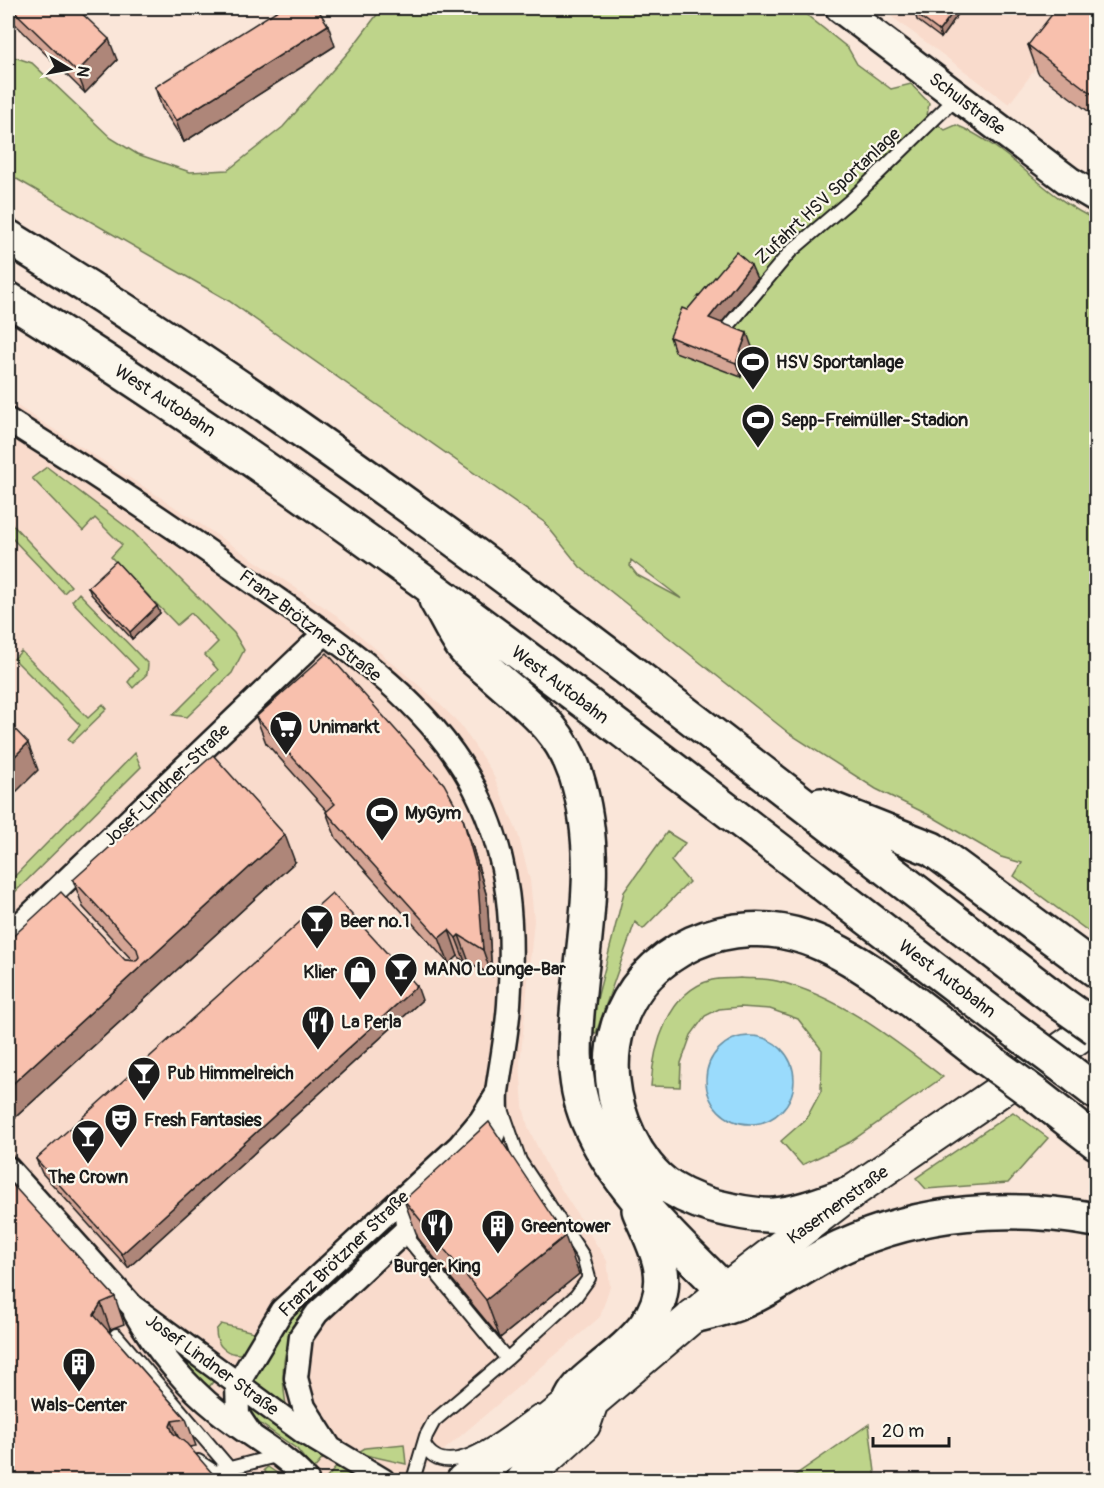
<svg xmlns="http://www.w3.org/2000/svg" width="1104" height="1488" viewBox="0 0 1104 1488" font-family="Pangolin,sans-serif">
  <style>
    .built { fill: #f9dbcc }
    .green { fill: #bed48a; stroke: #6d7853; stroke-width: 1.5; fill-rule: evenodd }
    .water { fill: #9adbfc; stroke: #688fa2; stroke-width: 1.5 }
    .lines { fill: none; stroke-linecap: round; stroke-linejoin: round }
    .service-casing { stroke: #1c1c1c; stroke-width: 16 }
    .minor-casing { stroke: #1c1c1c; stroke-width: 27 }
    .tertiary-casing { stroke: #1c1c1c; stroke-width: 33 }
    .secondary-casing { stroke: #1c1c1c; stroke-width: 36 }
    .motorway-casing { stroke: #1c1c1c; stroke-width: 38 }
    .service { stroke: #fbf7ec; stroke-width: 12 }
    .minor { stroke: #fbf7ec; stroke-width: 22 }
    .tertiary { stroke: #fbf7ec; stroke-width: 28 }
    .secondary { stroke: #fbf7ec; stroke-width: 32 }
    .motorway { stroke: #fbf7ec; stroke-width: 33 }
    .motorway-bridge-casing { stroke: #1c1c1c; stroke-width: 38; stroke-linecap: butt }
    .motorway-bridge { stroke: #fbf7ec; stroke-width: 33 }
    .wall { fill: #d5a595; stroke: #1c1c1c; stroke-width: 1.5 }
    .shaded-wall { fill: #ae8679; stroke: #1c1c1c; stroke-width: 1.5 }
    .building { fill: #f8c0ad; stroke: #1c1c1c; stroke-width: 1.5 }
    .labels { text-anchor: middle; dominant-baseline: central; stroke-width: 4.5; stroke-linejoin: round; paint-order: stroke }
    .street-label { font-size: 18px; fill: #1c1c1c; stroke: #fbf7ec }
    .poi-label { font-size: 18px; font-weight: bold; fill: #1c1c1c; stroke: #fbf7ec; text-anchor: start }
  </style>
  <rect width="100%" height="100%" fill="#fae6d9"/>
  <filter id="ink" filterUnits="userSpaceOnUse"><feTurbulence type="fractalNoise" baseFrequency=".0167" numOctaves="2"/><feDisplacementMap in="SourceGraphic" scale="12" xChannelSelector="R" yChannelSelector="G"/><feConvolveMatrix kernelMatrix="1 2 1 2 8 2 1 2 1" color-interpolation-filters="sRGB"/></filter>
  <g filter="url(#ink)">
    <path class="built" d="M880,8H1081L1009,104Z
      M8,400L169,503L336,615L430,695L460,724L492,772L518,834L530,880L534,920L520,1063L523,1106L528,1127L547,1167L607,1261L610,1286L600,1317L409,1480H8Z"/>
    <path class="green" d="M382,8H798L848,48L857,64L891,89L911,84L929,103L927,116L945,130L956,125C1009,146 1044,197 1096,220V937L1014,876L1022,863L1001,857L931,816L876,789L790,734L580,567L544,522L229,301L8,174V55L32,63L111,138L137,154L190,172L228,170L283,127L351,49ZM631,560L682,599L637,575L630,566Z
      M47,467L133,532L234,633L244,650L232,673L187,717L173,715L218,670L205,655L218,642L191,613L177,625L111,557L122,545L95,518L83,531L32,478Z
      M8,520L71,586L64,593L8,534Z
      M79,593L148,664L147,674L133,688L128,682L138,669L72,601Z
      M21,651L88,718L103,704L107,709L72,743L68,739L80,725L14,659Z
      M135,753L141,767L8,899V883Z
      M667,832L685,843L671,861L689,882L643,929L635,922L596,1033L589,1031L624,892Z
      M740,978C752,979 765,978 777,981C839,996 893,1039 943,1077L850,1142L802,1165L781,1141L806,1119L821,1091L822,1050L798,1019L770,1009L740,1007L719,1009L705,1016L691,1035L681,1063L680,1087L651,1086C653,1047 668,991 712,980C721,978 731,979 740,978Z
      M1013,1112L1048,1138L1008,1183L926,1189L916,1178Z
      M350,1258L356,1265C303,1313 272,1333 287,1410L249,1384L299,1305Z
      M221,1324L262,1334L244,1354C227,1355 216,1347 216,1330Z
      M178,1353L215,1379L207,1390L175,1354Z
      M250,1406L325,1456L313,1470L297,1449L245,1413Z
      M869,1424L876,1480H788Z
      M404,1444L406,1464L357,1453L365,1448Z
      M338,1465L362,1476L357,1480H325Z
      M268,1467L284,1478L287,1480H271L264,1470Z"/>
    <path class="water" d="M706 1080a44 44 0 1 1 88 0a44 44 0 1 1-88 0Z"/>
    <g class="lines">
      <g class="service-casing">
        <path id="service" d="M729,325L790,252L852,199L957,97
          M503,1112L520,1161L583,1256L589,1278L576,1296L507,1359
          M116,1335L230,1469
          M424,1444C446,1488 512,1429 536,1412
          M198,1461L215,1472L280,1455
          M413,1480L426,1436L434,1421L507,1359L403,1233L401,1217L419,1200"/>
      </g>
      <g class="minor-casing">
        <path id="minor" d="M8,420C93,473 176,528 258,586C337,641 430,700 475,789C511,860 514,927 509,1004C507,1034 501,1063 497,1092C496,1103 498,1116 496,1126C494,1136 486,1149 480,1157
          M8,936L325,633
          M8,1168L132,1306L303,1432L383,1480
          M135,1313C156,1350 186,1386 219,1412C248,1436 281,1451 307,1480
          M250,1433L238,1415L237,1385L282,1310L459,1146L481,1120L496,1096
          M330,1448L304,1407L296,1378L301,1336L317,1313L434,1204"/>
      </g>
      <g class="tertiary-casing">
        <path id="tertiary" d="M840,8L1069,181L1096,197"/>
      </g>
      <g class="secondary-casing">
        <path id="secondary" d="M463,1480L517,1446L569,1404L592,1402
          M523,1480L584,1425L592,1402L724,1290L849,1194L1096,1025"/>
      </g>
      <g class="motorway-casing">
        <path id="motorway" d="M8,237C379,464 717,740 1062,1004
          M8,299C361,518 687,782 1018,1033
          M436,600C445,615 453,633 463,647C470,657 481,664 490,672C527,706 559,725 576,775C597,840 589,907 581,973C576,1023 568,1074 588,1121C616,1188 674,1239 724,1290
          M821,805L932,849L1096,970
          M1069,1071L1096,1092
          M1035,1094L1096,1142
          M849,1194C826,1202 800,1213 775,1215C761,1216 744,1213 730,1210C709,1206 690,1200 671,1188C653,1177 638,1156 629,1137C593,1062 615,979 693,943C729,927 770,925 807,938C865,958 934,1019 983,1056
          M693,1316C708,1312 726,1309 741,1302C776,1287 807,1263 841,1247C921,1210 1011,1204 1096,1220
          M569,1404C575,1387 588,1379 602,1367C633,1342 667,1315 661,1270C659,1251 646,1228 639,1210"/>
      </g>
      <use href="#service" class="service"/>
      <use href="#minor" class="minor"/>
      <use href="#tertiary" class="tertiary"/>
      <use href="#secondary" class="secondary"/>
      <use href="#motorway" class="motorway"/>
      <g class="motorway-bridge-casing">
        <path id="motorway-bridge" d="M1062,1004L1096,1028
          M1018,1033L1069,1071
          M983,1056L1035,1094"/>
      </g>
      <use href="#motorway-bridge" class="motorway-bridge"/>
    </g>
    <path class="wall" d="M8,8H76L117,60L85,93L8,17Z
      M1096,8V117L1038,73L1028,45Z
      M961,10L941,38L917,20L915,13Z
      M335,46L184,142L162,108L155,87Z
      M757,279L721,323L752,347L741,377L675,352L670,337L687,310Z
      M88,587L160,613L132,639L91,594Z
      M256,717L472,845L487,897L492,976L469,962L466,964L458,956L449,964L336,838L326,812L327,811L266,743Z
      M295,862L8,1124L125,960L133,961L83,907L73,880Z
      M422,1000L128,1268L42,1173L36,1159Z
      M8,1186L115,1297L124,1324L110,1329L109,1332L186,1419L196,1446L8,1480Z
      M404,1200L579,1274L500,1338L418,1238Z"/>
    <path class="shaded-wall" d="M956,8H960L961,10L941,38L939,31Z
      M328,25L335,46L184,142L176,121Z
      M109,39L117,60L85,93L77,72Z
      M751,265L757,279L714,332L709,318Z
      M747,333L752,347L741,377L736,363Z
      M157,606L160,613L132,639L130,632Z
      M28,743L38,770L8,800V763Z
      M463,819L472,845L487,897L492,976L483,950Z
      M285,835L295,862L8,1124V1088Z
      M449,930L458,956L449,964L439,938Z
      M459,935L469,962L466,964L456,938Z
      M417,986L422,1000L128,1268L122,1254Z
      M565,1236L579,1274L500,1338L486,1300Z
      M101,1303L110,1329L104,1341L94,1315Z
      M172,1421L182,1447L180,1452L170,1426Z"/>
    <path class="building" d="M11,8H76L109,39L77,72Z
      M281,8H317L328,25L176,121L155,87Z
      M919,8H956L939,31L915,13Z
      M1057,8H1096V97L1028,45Z
      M736,252L751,265L709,318L747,333L736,363L670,337L682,308L687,310Z
      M116,561L157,606L130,632L88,587Z
      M327,653L444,784L463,819L477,870L483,950L459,935L456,938L449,930L439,938L326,812L335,804L256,717Z
      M8,722L28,743L8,763Z
      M213,755L285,835L8,1088V941L61,892L125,960L136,961L139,957L137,949L73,880Z
      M332,893L417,986L122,1254L36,1159Z
      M489,1122L565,1236L486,1300L404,1200Z
      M11,1183L115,1297L101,1303L94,1315L186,1419L172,1421L170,1426L173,1433L187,1444L218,1480H8V1186Z"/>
  </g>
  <defs>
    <g id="stadium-pin" transform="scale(1.725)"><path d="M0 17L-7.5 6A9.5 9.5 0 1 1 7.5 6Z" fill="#1c1c1c" stroke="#fbf7ec"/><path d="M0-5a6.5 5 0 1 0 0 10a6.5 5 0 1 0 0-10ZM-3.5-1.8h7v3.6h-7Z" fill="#fff"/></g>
    <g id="supermarket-pin" transform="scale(1.725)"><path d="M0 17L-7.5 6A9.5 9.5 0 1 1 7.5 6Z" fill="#1c1c1c" stroke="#fbf7ec"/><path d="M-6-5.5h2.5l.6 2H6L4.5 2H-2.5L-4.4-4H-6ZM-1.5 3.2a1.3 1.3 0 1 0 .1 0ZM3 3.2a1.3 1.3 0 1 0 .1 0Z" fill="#fff"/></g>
    <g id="bar-pin" transform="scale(1.725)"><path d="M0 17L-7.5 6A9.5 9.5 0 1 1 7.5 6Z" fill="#1c1c1c" stroke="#fbf7ec"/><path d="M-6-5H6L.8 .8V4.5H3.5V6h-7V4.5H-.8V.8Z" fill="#fff"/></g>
    <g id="shop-pin" transform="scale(1.725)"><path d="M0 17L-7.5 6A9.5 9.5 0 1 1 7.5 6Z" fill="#1c1c1c" stroke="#fbf7ec"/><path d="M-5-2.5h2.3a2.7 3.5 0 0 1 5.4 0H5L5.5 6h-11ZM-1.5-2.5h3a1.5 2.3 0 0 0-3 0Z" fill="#fff"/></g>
    <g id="restaurant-pin" transform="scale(1.725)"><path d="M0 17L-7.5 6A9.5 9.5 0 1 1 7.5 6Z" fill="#1c1c1c" stroke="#fbf7ec"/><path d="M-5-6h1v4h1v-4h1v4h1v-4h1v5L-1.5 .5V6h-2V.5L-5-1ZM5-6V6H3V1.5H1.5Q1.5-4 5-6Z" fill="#fff"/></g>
    <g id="theatre-pin" transform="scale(1.725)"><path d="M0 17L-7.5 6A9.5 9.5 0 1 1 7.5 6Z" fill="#1c1c1c" stroke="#fbf7ec"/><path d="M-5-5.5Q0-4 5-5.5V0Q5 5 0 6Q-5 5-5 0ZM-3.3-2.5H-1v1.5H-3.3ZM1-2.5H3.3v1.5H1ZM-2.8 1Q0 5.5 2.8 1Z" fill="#fff"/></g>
    <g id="building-pin" transform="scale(1.725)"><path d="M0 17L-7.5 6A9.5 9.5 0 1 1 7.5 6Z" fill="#1c1c1c" stroke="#fbf7ec"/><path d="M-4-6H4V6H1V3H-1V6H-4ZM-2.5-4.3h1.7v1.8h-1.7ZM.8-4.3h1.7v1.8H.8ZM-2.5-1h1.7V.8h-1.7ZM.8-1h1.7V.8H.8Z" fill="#fff"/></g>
  </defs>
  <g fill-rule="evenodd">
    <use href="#stadium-pin" x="753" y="362"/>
    <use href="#stadium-pin" x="758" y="420"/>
    <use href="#supermarket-pin" x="286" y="727"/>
    <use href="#stadium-pin" x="382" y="813"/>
    <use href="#bar-pin" x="317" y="921"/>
    <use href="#bar-pin" x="401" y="969"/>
    <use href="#shop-pin" x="360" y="972"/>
    <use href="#restaurant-pin" x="318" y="1022"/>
    <use href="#bar-pin" x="144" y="1073"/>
    <use href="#theatre-pin" x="121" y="1120"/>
    <use href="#bar-pin" x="88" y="1136"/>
    <use href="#restaurant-pin" x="437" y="1225"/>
    <use href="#building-pin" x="498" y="1226"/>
    <use href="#building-pin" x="79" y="1364"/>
  </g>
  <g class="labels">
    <g class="street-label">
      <text transform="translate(967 104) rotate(37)">Schulstraße</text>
      <text transform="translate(828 196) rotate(-43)">Zufahrt HSV Sportanlage</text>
      <text transform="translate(165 401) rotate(33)">West Autobahn</text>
      <text transform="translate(310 626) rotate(37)">Franz Brötzner Straße</text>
      <text transform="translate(560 685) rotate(37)">West Autobahn</text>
      <text transform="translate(167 785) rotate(-44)">Josef-Lindner-Straße</text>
      <text transform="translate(947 979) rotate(37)">West Autobahn</text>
      <text transform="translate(838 1205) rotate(-36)">Kasernenstraße</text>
      <text transform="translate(344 1254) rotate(-44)">Franz Brötzner Straße</text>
      <text transform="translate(212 1365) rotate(36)">Josef Lindner Straße</text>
    </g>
    <g class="poi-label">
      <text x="776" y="362">HSV Sportanlage</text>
      <text x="781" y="420">Sepp-Freimüller-Stadion</text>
      <text x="309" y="727">Unimarkt</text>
      <text x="405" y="813">MyGym</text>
      <text x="340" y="921">Beer no.1</text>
      <text x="424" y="969">MANO Lounge-Bar</text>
      <text x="337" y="972" text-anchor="end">Klier</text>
      <text x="341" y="1022">La Perla</text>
      <text x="167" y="1073">Pub Himmelreich</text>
      <text x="144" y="1120">Fresh Fantasies</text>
      <text x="88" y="1177" text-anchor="middle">The Crown</text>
      <text x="521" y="1226">Greentower</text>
      <text x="437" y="1266" text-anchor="middle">Burger King</text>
      <text x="79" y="1405" text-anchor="middle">Wals-Center</text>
    </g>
  </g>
  <rect width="1104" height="1488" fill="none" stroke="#fbf7ec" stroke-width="30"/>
  <rect x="15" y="15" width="1074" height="1458" fill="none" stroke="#1c1c1c" stroke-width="2" filter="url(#ink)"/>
  <g transform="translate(69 69) rotate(100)" stroke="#fbf7ec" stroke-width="4.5" paint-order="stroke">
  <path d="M0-4.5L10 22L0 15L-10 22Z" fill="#1c1c1c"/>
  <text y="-9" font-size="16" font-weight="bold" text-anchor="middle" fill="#1c1c1c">N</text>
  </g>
  <path d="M873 1437v9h76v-9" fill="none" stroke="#1c1c1c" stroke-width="3"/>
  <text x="882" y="1437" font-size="18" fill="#1c1c1c" stroke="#fbf7ec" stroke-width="4.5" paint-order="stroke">20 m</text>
</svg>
